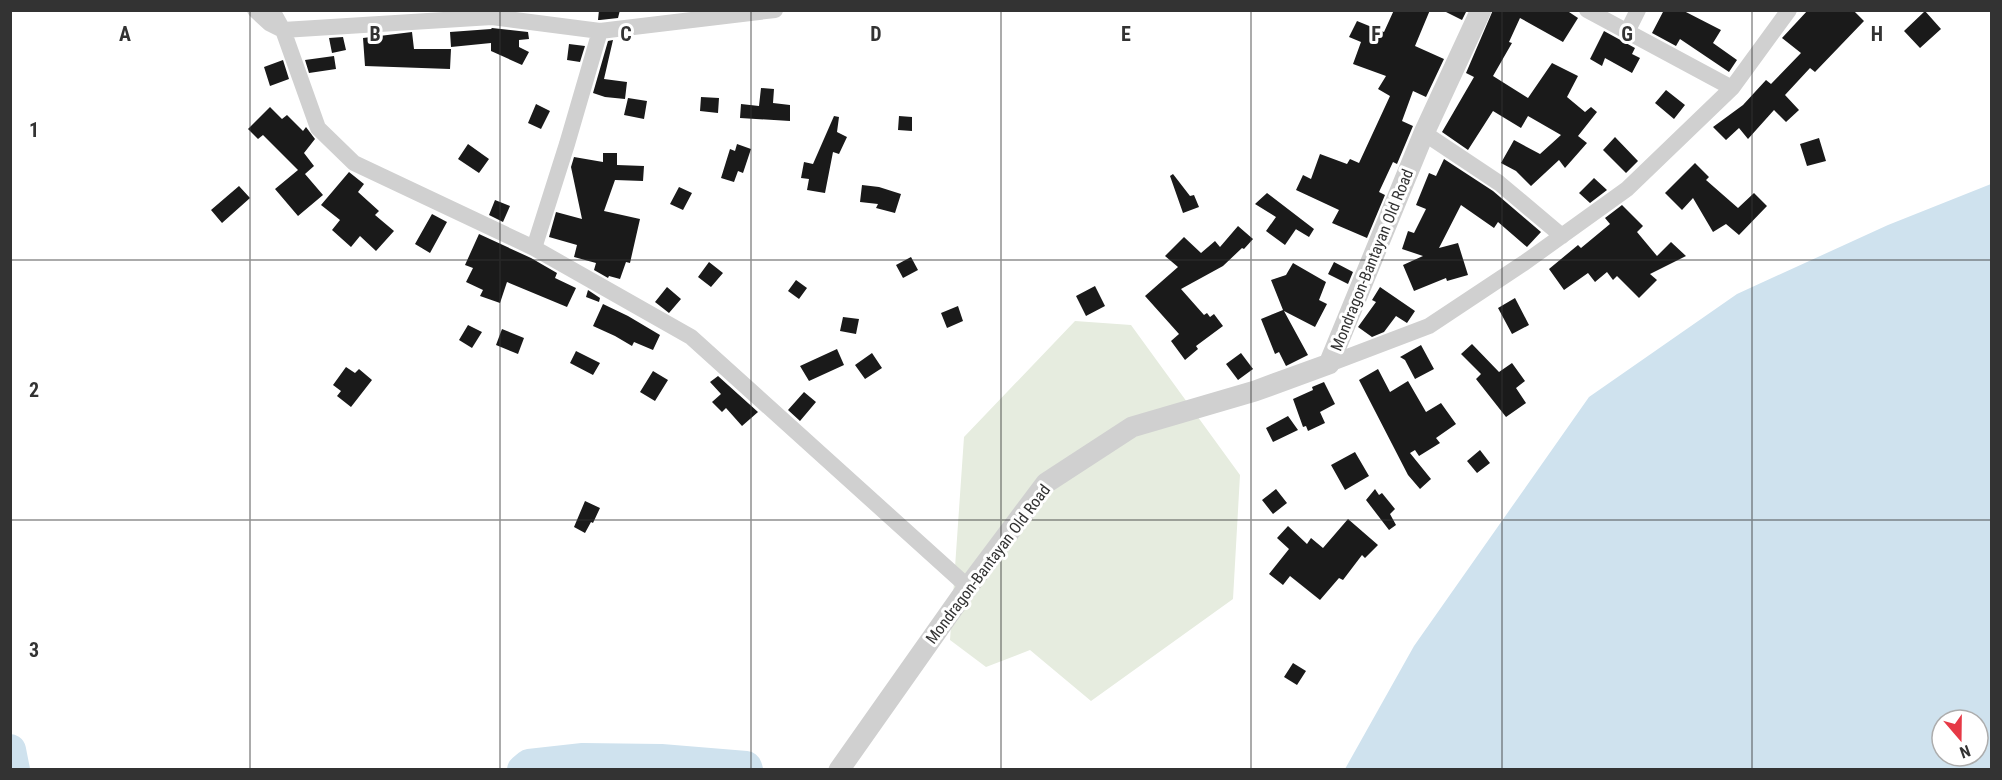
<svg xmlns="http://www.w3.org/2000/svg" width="2002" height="780" viewBox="0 0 2002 780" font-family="'Roboto Condensed',sans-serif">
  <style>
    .green { fill: #e6ecdf }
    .water { fill: #cfe2ee; fill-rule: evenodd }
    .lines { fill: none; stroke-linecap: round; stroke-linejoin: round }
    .river { stroke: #cfe2ee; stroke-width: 32 }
    .building { fill: #1a1a1a }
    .minor { stroke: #d0d0d0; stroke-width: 16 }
    .tertiary { stroke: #d0d0d0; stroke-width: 21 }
    .grid { fill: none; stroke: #333; stroke-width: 1.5; stroke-opacity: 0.55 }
    .labels { text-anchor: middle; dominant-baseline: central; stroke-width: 6; stroke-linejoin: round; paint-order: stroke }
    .street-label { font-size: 16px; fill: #333; stroke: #fff }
    .grid-label { font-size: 20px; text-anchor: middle; font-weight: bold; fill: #333; stroke: #fff; stroke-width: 6; stroke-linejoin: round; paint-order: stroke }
  </style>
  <rect width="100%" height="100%" fill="#fff"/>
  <path class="green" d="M1075,321L1131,325L1240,475L1233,599L1091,701L1030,650L986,667L950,640L964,437Z"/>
  <path class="water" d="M1991,184V769H1345L1414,646L1589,397L1737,294L1888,225ZM1942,720H1978V756H1942Z"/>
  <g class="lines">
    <path class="river" d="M10,750L14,770
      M523,770L529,765L583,759L661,760L746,767L747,770"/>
  </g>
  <path class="building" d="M599,10H620L618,18L600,20H598Z
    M1394,10H1430L1415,46L1444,59L1426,97L1413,91L1402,121L1413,126L1397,164L1393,162L1379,192L1385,195L1367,238L1332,223L1339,210L1296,190L1303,175L1311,179L1320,154L1347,164L1350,159L1359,163L1390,96L1378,89L1386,76L1353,64L1361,42L1349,37L1357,21L1384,32Z
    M1442,10H1467L1462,20Z
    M1493,10H1566L1578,18L1563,42L1520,18L1509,42L1512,43L1493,76L1528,98L1552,63L1578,76L1567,97L1585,112L1591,107L1597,112L1578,136L1587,143L1565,168L1559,160L1531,186L1516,171L1501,163L1514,140L1540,154L1561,135L1528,116L1521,128L1493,111L1468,150L1442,132L1474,77L1466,73Z
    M1664,10H1682L1721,30L1713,43L1737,60L1729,72L1680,39L1676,46L1652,33Z
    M1808,10H1853L1864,21L1815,72L1810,68L1785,95L1799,110L1786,122L1774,110L1748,139L1739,128L1726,140L1713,127L1743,105L1766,80L1771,84L1801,53L1782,38Z
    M1925,11L1941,29L1920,48L1904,31Z
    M492,28L528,32L529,39L519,40V47L529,52L522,65L491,51V43L451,47L450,32L491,29Z
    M1604,31L1635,48L1632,54L1640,58L1632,73L1605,58L1602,66L1590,59Z
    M412,32L414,49H451L450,69L365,66L363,38Z
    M343,37L346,50L332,53L329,38Z
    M613,40L604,79L627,82L625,99L605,97L593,93L608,41Z
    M569,44L585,46L580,62L567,60Z
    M334,56L336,69L309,73L305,60Z
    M283,60L289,79L270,86L264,67Z
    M761,88L774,89L773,103L790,105V121L740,118L741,104L759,106Z
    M1666,90L1685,105L1674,119L1655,103Z
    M701,97L719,98L718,113L700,111Z
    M628,98L647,101L644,119L624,115Z
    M536,104L550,111L541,129L528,123Z
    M270,107L282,119L287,115L303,131L306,127L315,139L304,153L314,166L305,174L323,195L298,216L275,189L298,170L263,135L258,139L248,129Z
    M834,116L839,117L837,132L847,137L839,154L833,152L825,193L807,190L809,179L801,178L804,162L813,164Z
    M899,116L912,117V131L898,130Z
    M1615,137L1638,161L1626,173L1603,150Z
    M1819,138L1826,161L1807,166L1800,144Z
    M468,144L489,159L479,173L458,159Z
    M737,144L751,149L743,173L738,171L734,182L721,178L730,149L735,151Z
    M603,153H617V165L644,166L643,181L615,180L604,211L640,219L630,263L626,262L620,279L609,276L608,278L594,270L596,263L574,257L577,245L549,237L556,212L582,219L571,167L574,157L603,162Z
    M1444,159L1493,191L1541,232L1527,247L1498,222L1494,228L1461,205L1439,248L1458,243L1468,275L1447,281L1446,278L1414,291L1403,265L1423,256L1402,249L1408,231L1414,233L1426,209L1416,205L1429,173L1436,176Z
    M1695,163L1709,177L1706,180L1738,208L1754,193L1767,206L1739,235L1726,224L1713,232L1693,198L1682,210L1665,193Z
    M349,172L364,184L358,192L379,211L375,215L394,231L376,251L360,236L351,247L332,230L340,220L321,205Z
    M1173,174L1190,196L1194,195L1199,207L1183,213L1170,176Z
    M1594,178L1607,190L1590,203L1579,193Z
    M862,185L879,187L901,194L895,213L876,208L878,204L860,202Z
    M239,186L250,198L222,223L211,210Z
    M679,187L692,193L683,210L670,204Z
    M1267,193L1314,229L1309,237L1294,228L1296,229L1285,245L1266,231L1276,217L1255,204Z
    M495,200L510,206L503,222L489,215Z
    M1622,205L1643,226L1637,232L1657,256L1671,242L1686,256L1650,274L1657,280L1639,298L1617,276L1613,280L1607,272L1595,282L1588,273L1564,290L1549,269L1578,245L1581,248L1610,224L1605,218Z
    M432,214L447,222L430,253L415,244Z
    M1238,226L1253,239L1244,249L1242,248L1223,266L1181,289L1204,315L1207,313L1210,317L1214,314L1223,326L1196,346L1198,349L1185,360L1171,341L1179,334L1145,296L1178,267L1165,256L1184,237L1201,253L1215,241L1220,247Z
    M479,234L531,258L557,273L555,278L576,288L567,307L507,282L500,303L480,296L483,290L466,282L473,268L465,265Z
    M911,257L918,270L903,278L896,265Z
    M709,262L723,273L711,287L698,277Z
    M1334,262L1353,272L1348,284L1328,274Z
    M1293,263L1326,282L1319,300L1327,304L1315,327L1284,311L1308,355L1286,366L1279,352L1275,354L1261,319L1283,310L1271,280L1286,275Z
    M796,280L807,288L799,299L788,291Z
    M1095,286L1105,306L1086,316L1076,296Z
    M667,287L681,299L669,313L655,302Z
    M1380,287L1415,311L1407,323L1396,316L1384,332L1372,337L1358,327L1376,302L1372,300Z
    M588,290L600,298L599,302L586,297Z
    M1515,298L1529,325L1512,334L1498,308Z
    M603,304L628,316L660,335L653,350L634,342L632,346L615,336L593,326Z
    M958,306L963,321L947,328L941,313Z
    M843,317L859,319L856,334L840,331Z
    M468,325L482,332L472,348L459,340Z
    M502,329L524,338L518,354L496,345Z
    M1472,344L1499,372L1512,363L1525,381L1516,388L1526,403L1506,417L1476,379L1481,374L1461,354Z
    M1421,345L1434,369L1415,379L1405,360L1400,357Z
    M837,349L844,365L809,381L800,366Z
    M576,351L600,363L593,375L570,363Z
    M872,353L882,368L865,379L855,365Z
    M1241,353L1253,369L1238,380L1226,364Z
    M346,367L355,373L359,369L372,380L351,407L337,396L341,391L333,385Z
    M1378,369L1390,392L1408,381L1426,412L1441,403L1456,424L1436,438L1440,443L1419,456L1415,450L1410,453L1431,479L1420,489L1408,475L1359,380Z
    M653,371L668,380L655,401L640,392Z
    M718,376L758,412L742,426L726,408L722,412L712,402L721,394L710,382Z
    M1324,382L1335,404L1320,412L1325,423L1308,431L1306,426L1303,427L1293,399L1313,390L1312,387Z
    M804,392L816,402L800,421L788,410Z
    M1288,416L1298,430L1273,442L1266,428Z
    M1480,450L1490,463L1477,473L1467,461Z
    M1355,452L1369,476L1345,490L1331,465Z
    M1276,489L1287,503L1273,514L1262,500Z
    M1375,489L1379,495L1382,493L1395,509L1390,514L1396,525L1389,530L1366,500Z
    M585,501L600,508L593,523L591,522L585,533L574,527Z
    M1348,519L1378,545L1365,558L1362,555L1343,580L1339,578L1320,600L1290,576L1283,585L1269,574L1289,549L1277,538L1288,526L1307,544L1311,538L1323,548Z
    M1293,663L1306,671L1297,685L1284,677Z"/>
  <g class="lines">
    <path class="minor" d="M255,10L269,23L283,30L492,17L600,31L775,10
      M272,10L283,30L318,128L354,163L534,248L691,337L968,587
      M1587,10L1732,88
      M1627,32L1638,10
      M1424,133L1499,183L1562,236
      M534,248L567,144L600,31
      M1329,364L1429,326L1524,263L1627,189L1732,88L1789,10"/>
    <path class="tertiary" d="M839,770L968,587L1046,483L1132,427L1255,391L1329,364L1424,133L1481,10"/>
  </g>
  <path class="grid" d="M250,10V770M500,10V770M751,10V770M1001,10V770M1251,10V770M1502,10V770M1752,10V770M10,260H1992M10,520H1992"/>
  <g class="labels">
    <g class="street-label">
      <text transform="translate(1372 260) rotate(-68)">Mondragon-Bantayan Old Road</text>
      <text transform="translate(988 564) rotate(-53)">Mondragon-Bantayan Old Road</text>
    </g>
  </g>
  <g class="grid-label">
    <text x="125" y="41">A</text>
    <text x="375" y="41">B</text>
    <text x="626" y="41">C</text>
    <text x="876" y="41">D</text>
    <text x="1126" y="41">E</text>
    <text x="1376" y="41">F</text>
    <text x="1627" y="41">G</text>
    <text x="1877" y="41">H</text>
    <text x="34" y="137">1</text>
    <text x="34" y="397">2</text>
    <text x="34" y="657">3</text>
  </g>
  <rect width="2002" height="780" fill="none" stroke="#333333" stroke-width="24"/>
  <g transform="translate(1960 738) rotate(160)"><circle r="28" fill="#ffffff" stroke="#adadad" stroke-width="1.5"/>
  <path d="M0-4.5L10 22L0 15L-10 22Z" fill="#e63946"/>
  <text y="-9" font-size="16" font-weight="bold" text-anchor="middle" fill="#333333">N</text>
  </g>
</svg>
